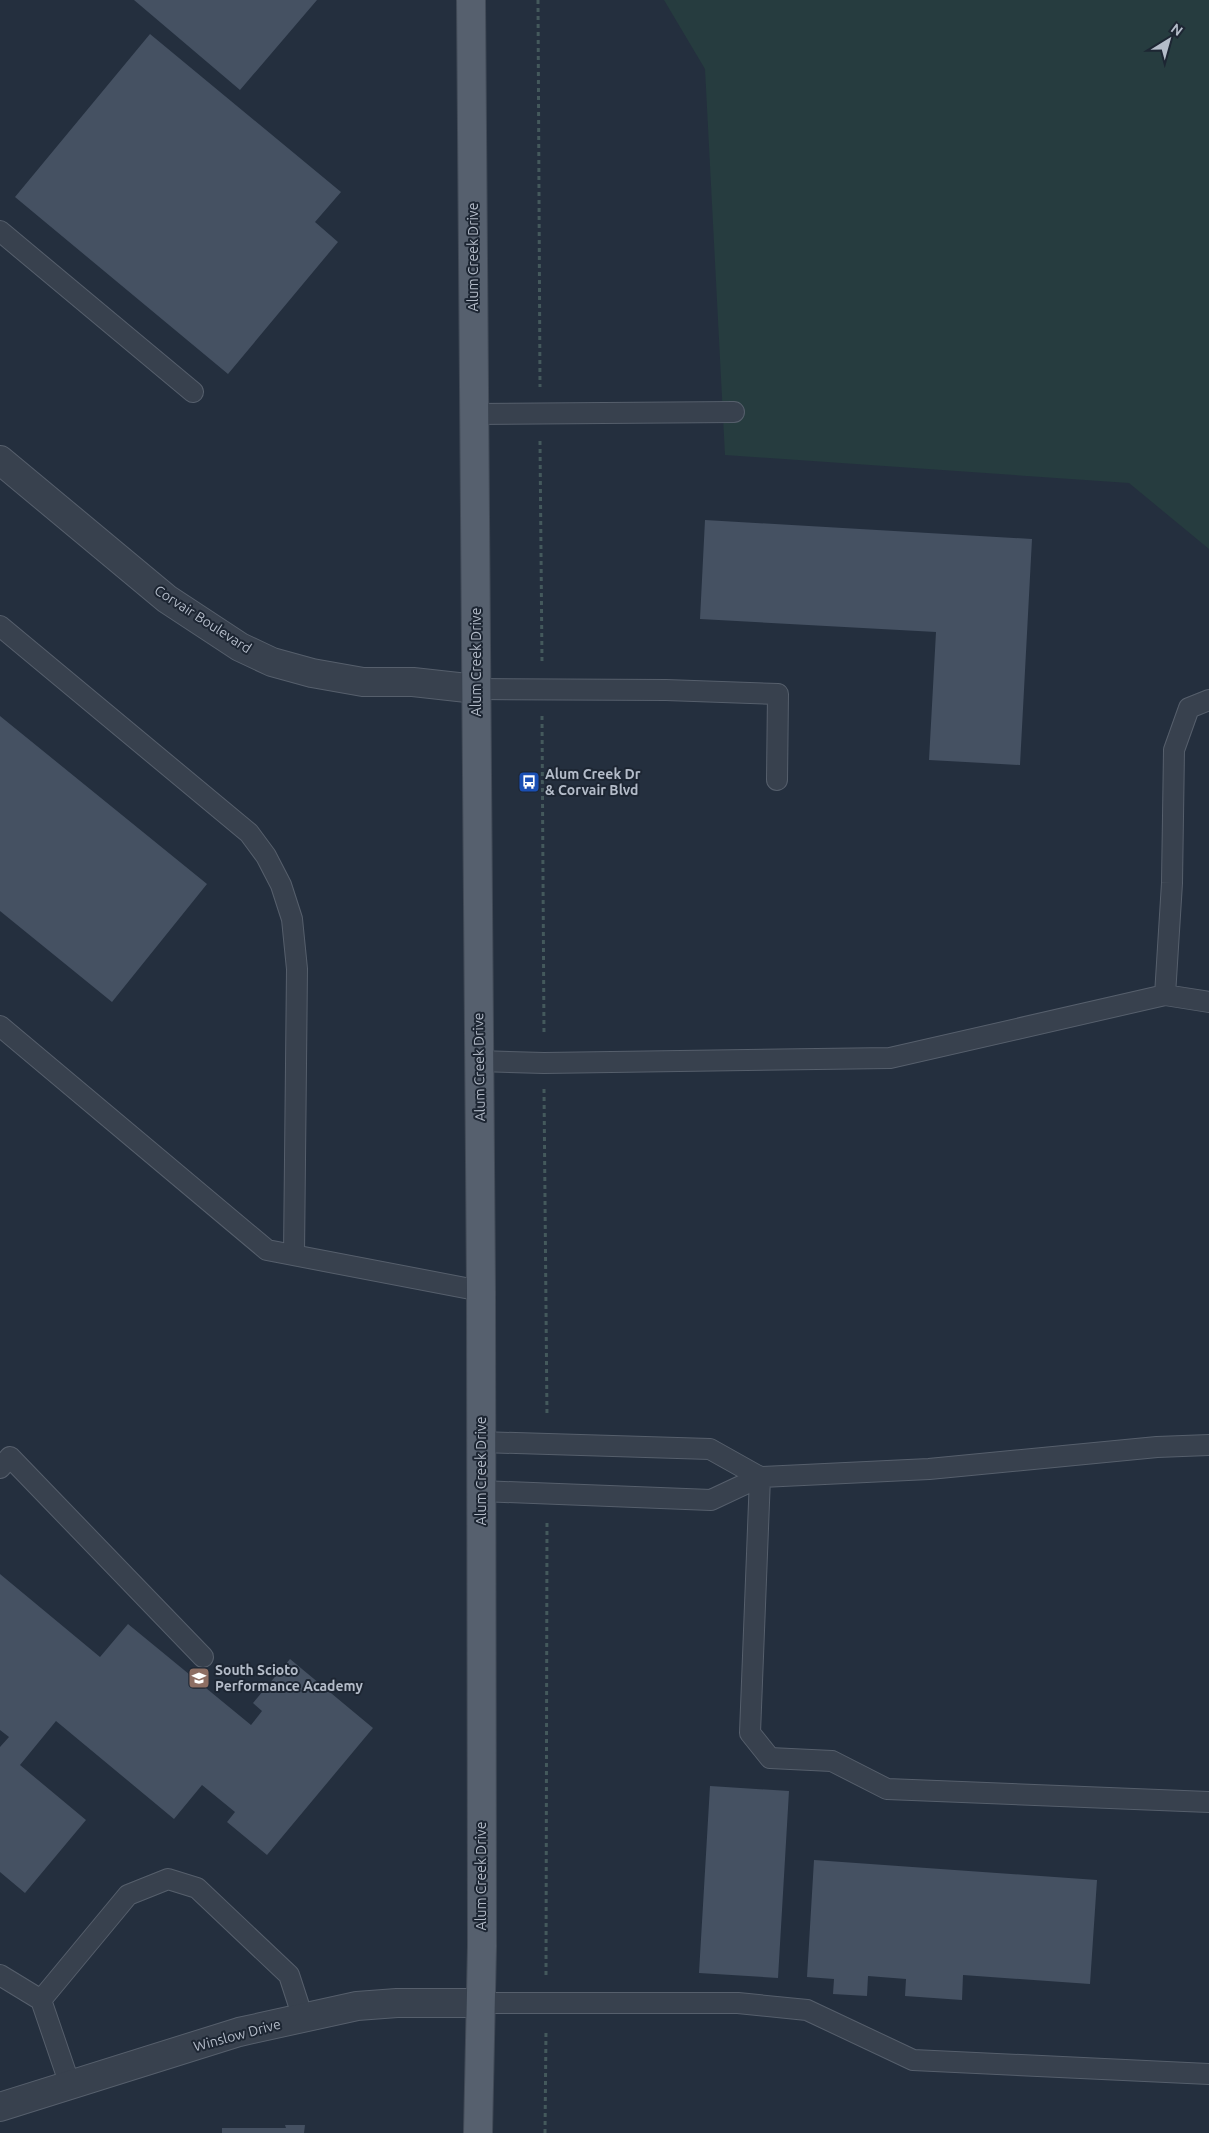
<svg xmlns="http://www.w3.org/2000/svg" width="1209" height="2133" viewBox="0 0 1209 2133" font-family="Ubuntu,sans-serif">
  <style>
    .green { fill: #263c3f }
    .building { fill: #455162 }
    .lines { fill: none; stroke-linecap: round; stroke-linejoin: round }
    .service-casing { stroke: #565f6c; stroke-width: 22 }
    .minor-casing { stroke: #565f6c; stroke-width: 30 }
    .primary-casing { stroke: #414a57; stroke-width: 30 }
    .path { stroke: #44595c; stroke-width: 3; stroke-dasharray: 4 4; stroke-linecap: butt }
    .service { stroke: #38414e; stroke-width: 20 }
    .minor { stroke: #38414e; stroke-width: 28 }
    .primary { stroke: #56606e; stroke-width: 28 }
    .labels { text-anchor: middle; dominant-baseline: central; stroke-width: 4; stroke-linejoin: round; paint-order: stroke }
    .street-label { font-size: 14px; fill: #b4bcc9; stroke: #1d2633 }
    .poi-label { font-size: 14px; font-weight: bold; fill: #b4bcc9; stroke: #1d2633; text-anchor: start }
  </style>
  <rect width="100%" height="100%" fill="#242f3e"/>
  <path class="green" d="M664,0H1209V549L1129,483L725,455L705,69Z"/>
  <path class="building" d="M134,0H317L240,90Z
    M150,34L341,192L315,222L338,242L228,374L15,197Z
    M705,520L1032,539L1020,765L929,760L936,632L700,619Z
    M0,716L207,884L112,1002L0,911Z
    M0,1574L100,1657L128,1624L251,1725L262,1711L253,1703L290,1659L373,1728L267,1855L227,1822L235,1812L202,1785L174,1819L56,1721L20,1765L86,1820L25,1893L0,1872V1747L9,1737L0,1730Z
    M710,1786L789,1791L778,1978L699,1973Z
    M814,1860L1097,1880L1090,1984L963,1975L962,2000L905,1996L906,1979L868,1976L867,1996L833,1994L834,1979L807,1977Z
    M285,2125H305L304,2133H222V2128H286Z"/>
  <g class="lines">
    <g class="service-casing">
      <path id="service" d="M0,231L193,392
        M474,414L734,412
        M0,626L249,833L266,856L281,885L292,919L297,969L294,1255
        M476,689L666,690L778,694L777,780
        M1165,995L1172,883L1174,750L1189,708L1209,700
        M0,1026L267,1250L481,1291
        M479,1061L544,1063L890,1058L1165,995L1209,1002
        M481,1442L710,1449L760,1477
        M1209,1445L1157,1447L929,1469L760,1477L750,1733L770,1758L832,1761L887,1789L1209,1802
        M0,1468L10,1457L203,1657
        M481,1491L711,1500L760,1477
        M0,1975L41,2000L70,2085
        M41,2000L128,1895L168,1879L197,1888L289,1975L303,2018
        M481,2003H738L807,2010L913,2060L1209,2074"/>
    </g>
    <g class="minor-casing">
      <path id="minor" d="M0,460L167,599L240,647L272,662L312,673L363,682H413L476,689
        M0,2107L239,2032L357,2006L397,2003H481"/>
    </g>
    <g class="primary-casing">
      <path id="primary" d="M471,0L481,1291L482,1946L478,2133"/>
    </g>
    <path class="path" d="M538,0L540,387
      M540,441L542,662
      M542,716L544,1035
      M544,1089L547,1417
      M546,1975L547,1521
      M545,2133L546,2031"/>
    <use href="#service" class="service"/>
    <use href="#minor" class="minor"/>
    <use href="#primary" class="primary"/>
  </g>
  <defs>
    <g id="bus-square" transform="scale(1.125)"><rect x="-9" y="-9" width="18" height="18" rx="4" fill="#1a4fb4" stroke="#1d2633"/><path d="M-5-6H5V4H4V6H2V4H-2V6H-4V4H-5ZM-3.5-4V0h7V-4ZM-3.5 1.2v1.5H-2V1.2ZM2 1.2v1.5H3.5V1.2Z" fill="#fff"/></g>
    <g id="school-square" transform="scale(1.125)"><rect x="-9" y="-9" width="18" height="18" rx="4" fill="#8d6e63" stroke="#1d2633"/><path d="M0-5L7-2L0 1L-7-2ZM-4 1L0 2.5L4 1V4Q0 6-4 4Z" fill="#fff"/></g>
  </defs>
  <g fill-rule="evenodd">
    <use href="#bus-square" x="529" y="782"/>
    <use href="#school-square" x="199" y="1678"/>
  </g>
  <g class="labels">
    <g class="street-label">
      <text transform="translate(473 257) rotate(-90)">Alum Creek Drive</text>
      <text transform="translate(203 619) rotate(33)">Corvair Boulevard</text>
      <text transform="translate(476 662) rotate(-90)">Alum Creek Drive</text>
      <text transform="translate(479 1067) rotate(-91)">Alum Creek Drive</text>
      <text transform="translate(481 1471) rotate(-90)">Alum Creek Drive</text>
      <text transform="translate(481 1876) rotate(-90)">Alum Creek Drive</text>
      <text transform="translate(237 2035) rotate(-15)">Winslow Drive</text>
    </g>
    <g class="poi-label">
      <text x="545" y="774">Alum Creek Dr<tspan x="545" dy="16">&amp; Corvair Blvd</tspan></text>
      <text x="215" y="1670">South Scioto<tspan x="215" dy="16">Performance Academy</tspan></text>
    </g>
  </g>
  <g transform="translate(1169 40) rotate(37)" stroke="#1d2633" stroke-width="4" paint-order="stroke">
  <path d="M0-4L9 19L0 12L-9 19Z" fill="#b4bcc9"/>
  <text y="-8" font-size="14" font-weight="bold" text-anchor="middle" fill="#b4bcc9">N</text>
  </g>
</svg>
